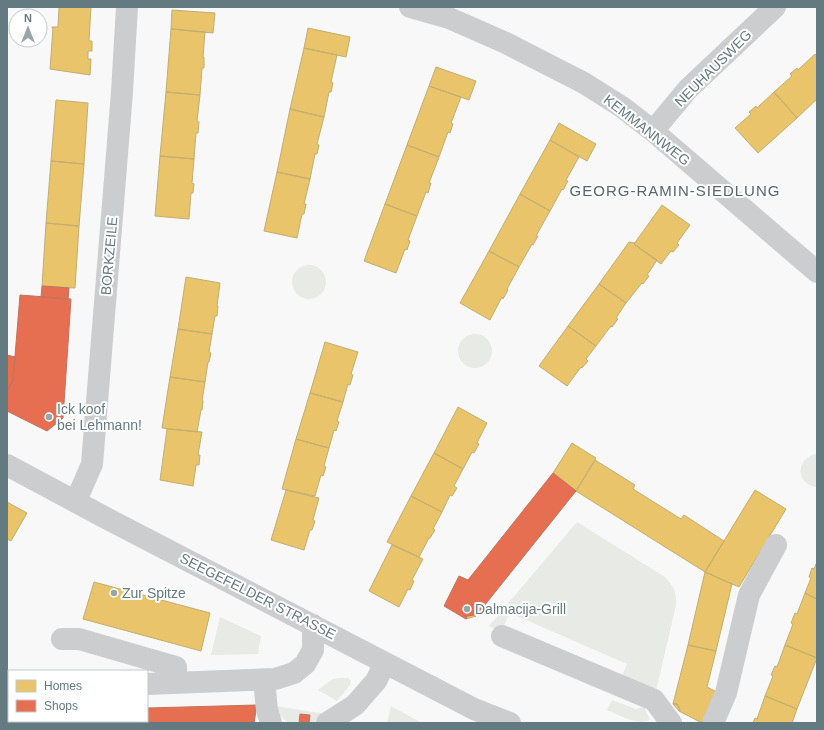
<svg xmlns="http://www.w3.org/2000/svg" width="824" height="730" viewBox="0 0 824 730" font-family="Arial,sans-serif">
  <style>
    .green { fill: #e8eae5 }
    .homes { fill: #e9c46a; stroke: #c1ae71 }
    .shops { fill: #e76f51; stroke: #c0725f }
    .lines { fill: none; stroke-linecap: round; stroke-linejoin: round }
    .minor { stroke: #cbcdce; stroke-width: 22 }
    .poi-dot { fill: #98a6ab; stroke: #fff; stroke-width: 1.5 }
    .labels { text-anchor: middle; dominant-baseline: central; stroke-width: 4; stroke-linejoin: round; paint-order: stroke }
    .street-label { font-size: 14px; fill: #647a81; stroke: #fff }
    .poi-label { font-size: 14px; fill: #647a81; stroke: #fff; text-anchor: start }
    .neighbourhood-label { font-size: 15px; letter-spacing: 1px; fill: #56666c; stroke: #fff }
  </style>
  <rect width="100%" height="100%" fill="#f8f8f8"/>
  <path class="green" d="M292 282a17 17 0 1 1 34 0a17 17 0 1 1-34 0Z
    M458 351a17 17 0 1 1 34 0a17 17 0 1 1-34 0Z
    M815,454H817V487C796,485 795,460 815,454Z
    M577,522L665,577C673,586 677,591 676,605L656,691L622,676L627,664L510,613L501,631L489,626Z
    M220,617L261,636L258,654L211,655Z
    M339,678H348L351,681L350,685L337,701L318,690L333,679Z
    M612,700L636,709L644,707L650,720C634,725 622,716 607,710Z
    M275,706L327,714L318,723H288L278,713Z
    M391,706L422,723H387Z
    M7,711H9V721H54V723H7Z"/>
  <path class="homes" d="M59,7H91L89,41H92V51H88V59H91L90,75L50,69L53,28H52V27H58Z
    M172,10L215,13L213,33L171,29Z
    M308,28L350,37L346,57L304,48Z
    M171,29L205,32L203,57H204V68H202L200,95L166,92Z
    M304,48L337,55L331,82L333,83L331,92H329L324,117L290,109Z
    M815,54L817,57V99L797,118L774,92L792,76L790,74L797,68L798,70Z
    M436,67L476,81L469,100L429,86Z
    M429,86L461,97L451,123L453,124L450,133L448,132L439,157L407,145Z
    M166,92L200,95L197,121L199,122L198,133H196L194,159L160,156Z
    M774,92L797,118L758,153L735,128L751,114L749,112L756,106L757,108Z
    M56,100L88,103L84,164L51,161Z
    M290,109L324,117L317,144L319,145L317,154H315L310,179L277,172Z
    M559,123L596,144L587,161L550,140Z
    M550,140L579,157L566,180L568,181L563,190L562,189L550,211L520,194Z
    M407,145L439,157L429,183H431L428,193L426,192L417,216L385,204Z
    M160,156L194,159L192,183L194,184L193,193H191L189,219L155,216Z
    M51,161L84,164L79,226L46,223Z
    M277,172L310,179L304,204H306L304,214H302L297,238L264,231Z
    M520,194L550,211L536,236H538L533,245L532,244L519,267L489,251Z
    M385,204L417,216L408,240L410,241L407,250L405,249L396,273L364,261Z
    M662,205L690,225L677,243L679,245L673,252L671,251L661,264L634,244Z
    M46,223L79,226L75,288L42,286Z
    M629,242L635,243L634,244L657,260L647,275L649,276L643,284L642,283L626,303L599,284Z
    M489,251L519,267L507,289L508,290L503,299L502,297L490,320L460,303Z
    M186,277L220,283L217,306H218L217,316H215L212,334L178,329Z
    M599,284L626,303L616,318L618,319L612,327L611,326L596,346L568,326Z
    M568,326L596,346L586,359L588,361L582,368L581,367L567,386L539,366Z
    M178,329L212,334L209,352L211,353L209,362H208L205,382L170,377Z
    M325,342L358,352L351,374L353,375L350,385L348,384L343,402L310,393Z
    M170,377L205,382L202,401H203L202,410H201L197,432L162,428Z
    M310,393L343,402L337,421L339,422L336,431L334,430L329,448L296,439Z
    M458,407L487,423L477,443L479,444L474,453L472,452L463,469L434,453Z
    M167,429L202,432L198,455H200L199,465H196L193,486L160,480Z
    M296,439L329,448L324,466L326,467L323,476L321,475L315,496L282,489Z
    M572,443L596,458L576,491L553,473Z
    M434,453L463,469L454,486L457,488L452,496L450,495L442,512L411,496Z
    M595,460L635,485L633,489L681,519L684,515L724,541L705,572L576,491Z
    M286,490L319,498L313,520L315,521L312,530H310L304,550L271,540Z
    M755,490L786,509L739,587L705,572Z
    M411,496L442,512L433,529L435,530L430,538H429L419,557L387,542Z
    M7,502L27,513L11,541L7,539Z
    M392,545L423,559L412,580L414,581L410,590L408,589L399,607L369,591Z
    M817,562V599L805,593L811,578L809,577L812,568L814,569Z
    M705,572L732,584L716,651L688,645Z
    M94,582L210,613L201,651L83,619Z
    M805,593L817,599V658L785,645L793,624L791,623L795,613L797,614Z
    M474,615L476,616L466,619L467,616Z
    M688,645L716,651L707,687L717,692L702,723L679,711L680,710L677,704H673Z
    M785,645L817,658L797,709L765,696L773,676L771,675L775,666L777,667Z
    M765,696L797,709L792,723H753L755,718L757,719Z
    M673,704H677L680,710L679,711Z"/>
  <path class="shops" d="M42,286L69,288L68,299L41,297Z
    M20,295L71,299L63,418L47,431L7,411V389L8,390L13,380Z
    M7,355L15,357L13,380L8,390L7,389Z
    M553,473L576,491L476,616L474,615L467,616L466,619L444,606L459,576L468,580Z
    M257,705L254,723H92V721H147V708Z
    M300,714L310,715L309,723H299Z"/>
  <g class="lines">
    <path class="minor" d="M410,7L449,18L506,43L584,83L622,107L653,131L817,272
      M653,131L688,89L775,7
      M7,465L104,517L474,709L510,723
      M76,501L92,464L122,92L127,7
      M502,636L654,700L671,723
      M62,639H79L176,667V683
      M264,680L267,710L271,723
      M147,684L275,679L294,673L305,664L313,650V625
      M7,694H9
      M327,723L355,705L376,681L385,663
      M713,723L726,693L749,595L776,545"/>
  </g>
  <g class="poi-dot">
    <circle cx="49" cy="417" r="4"/>
    <circle cx="114" cy="593" r="4"/>
    <circle cx="467" cy="609" r="4"/>
  </g>
  <g class="labels">
    <g class="street-label">
      <text transform="translate(713 68) rotate(-45)">NEUHAUSWEG</text>
      <text transform="translate(647 130) rotate(38)">KEMMANNWEG</text>
      <text transform="translate(109 256) rotate(-85)">BORKZEILE</text>
      <text transform="translate(258 596) rotate(27)">SEEGEFELDER STRASSE</text>
    </g>
    <g class="poi-label">
      <text x="57" y="409">Ick koof<tspan x="57" dy="16">bei Lehmann!</tspan></text>
      <text x="122" y="593">Zur Spitze</text>
      <text x="475" y="609">Dalmacija-Grill</text>
    </g>
    <g class="neighbourhood-label">
      <text x="675" y="190">GEORG-RAMIN-SIEDLUNG</text>
    </g>
  </g>
  <rect width="824" height="730" fill="none" stroke="#647a81" stroke-width="16"/>
  <rect x="8" y="670" width="140" height="52" fill="#ffffff" stroke="#c1cacd"/>
  <rect x="16" y="680" width="20" height="12" fill="#e9c46a" stroke="#c1cacd"/>
  <text x="44" y="690" font-size="12" fill="#647a81">Homes</text>
  <rect x="16" y="700" width="20" height="12" fill="#e76f51" stroke="#c1cacd"/>
  <text x="44" y="710" font-size="12" fill="#647a81">Shops</text>
  <g transform="translate(28 28)"><circle r="19" fill="#ffffff" stroke="#c1cacd"/>
  <path d="M0-3L7 15L0 10L-7 15Z" fill="#98a6ab"/>
  <text y="-6" font-size="11" font-weight="bold" text-anchor="middle" fill="#647a81">N</text>
  </g>
</svg>
